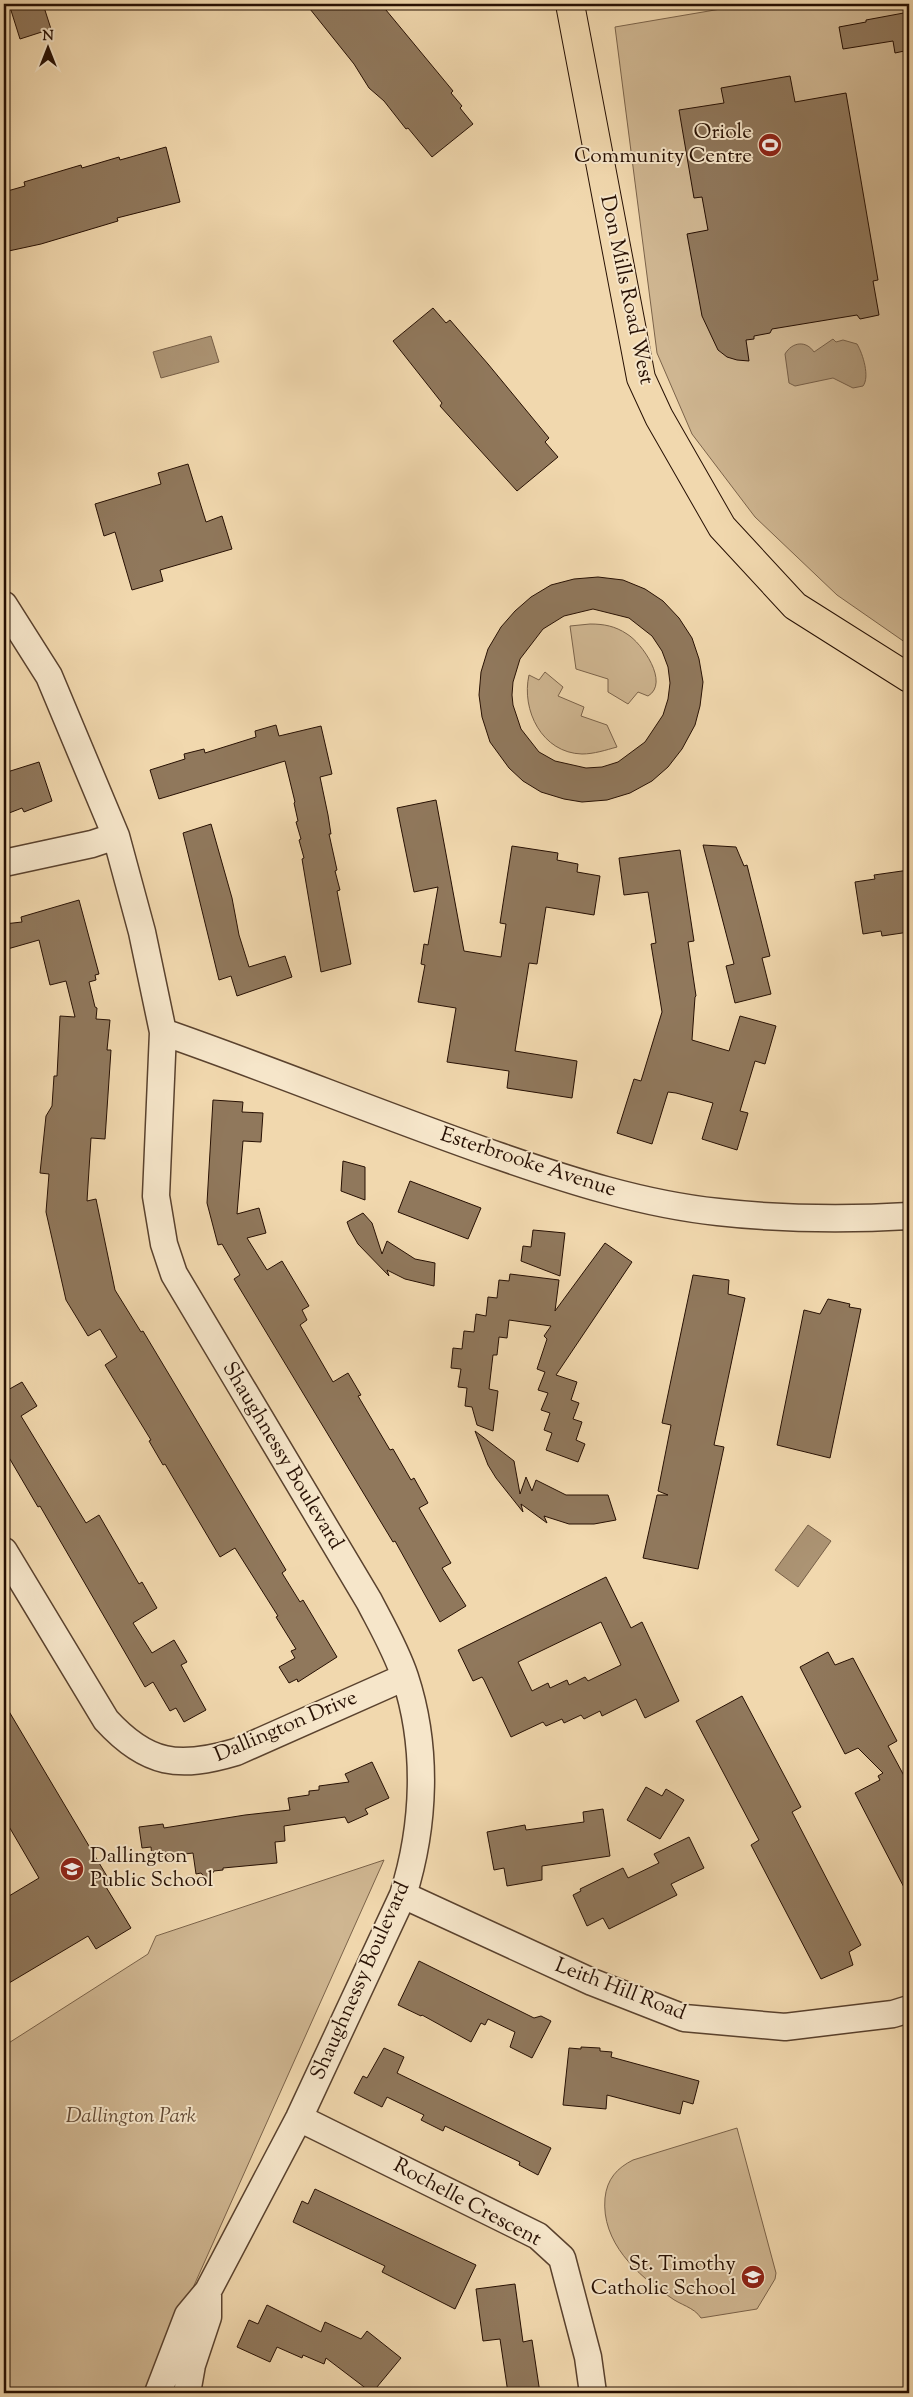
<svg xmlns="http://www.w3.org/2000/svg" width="913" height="2397" viewBox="0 0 913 2397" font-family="'Sorts Mill Goudy',serif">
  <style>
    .green { fill: #cfb691; stroke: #7b634a }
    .water { fill: #ac9474; stroke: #775f47 }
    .building { fill: #90785c; stroke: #271003; fill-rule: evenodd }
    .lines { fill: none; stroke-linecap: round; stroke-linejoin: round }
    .minor-casing { stroke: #5a422e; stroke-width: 29 }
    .major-casing { stroke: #271003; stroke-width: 30 }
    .minor { stroke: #f6e6ca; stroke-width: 26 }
    .major { stroke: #f1d8ae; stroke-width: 28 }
    .labels { text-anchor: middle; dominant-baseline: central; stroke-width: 4; stroke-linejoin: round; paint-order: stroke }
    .poi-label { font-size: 21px; fill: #271003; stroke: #f6e6ca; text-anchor: end }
    .street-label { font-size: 21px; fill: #271003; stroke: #f6e6ca }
    .park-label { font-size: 21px; font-style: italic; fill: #624a35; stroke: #f6e6ca }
  </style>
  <rect width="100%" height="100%" fill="#f1d8ae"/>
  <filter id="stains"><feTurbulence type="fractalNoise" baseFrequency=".004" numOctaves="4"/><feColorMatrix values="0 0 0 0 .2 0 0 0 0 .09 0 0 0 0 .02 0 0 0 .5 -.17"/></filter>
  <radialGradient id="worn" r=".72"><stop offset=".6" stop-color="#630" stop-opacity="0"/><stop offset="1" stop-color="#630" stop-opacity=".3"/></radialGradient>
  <path class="green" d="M750,4H909V645L837,595L755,517L692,434L657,353L615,27Z
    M590,624C604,624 615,626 627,634C642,643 670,683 648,696L638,692L628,704L608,692V679L576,669L570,626Z
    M545,672L563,687L558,696L584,707L581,716L607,725L617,747C606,750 594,754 582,754C542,753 521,710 529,675L539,680Z
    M384,1860L146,2393H4V2046L148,1954L156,1936Z
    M737,2128L776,2273L775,2279L757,2309L701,2318C694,2307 680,2305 670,2297C637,2275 601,2242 605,2198C607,2179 617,2168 633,2160Z"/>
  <path class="water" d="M211,336L219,362L161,378L153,352Z
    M833,339L836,342L843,340L857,344C863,354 870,377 863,386L853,388L833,378L795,386L789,383L785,354C792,342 806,340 814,352Z
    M808,1525L831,1541L798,1587L775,1570Z"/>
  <path class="building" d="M9,4H43L51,29L20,39Z
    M306,4H381L453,91L451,93L462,106L460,108L473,124L432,157L408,128L406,129L384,101L369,88L354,64Z
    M909,12V50L895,53L893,41L843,49L839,27L866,22V20Z
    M790,76L795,102L846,93L878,280L873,281L879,315L860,319L857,315L772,329L770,333L754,336V339L746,340L749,361L737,360L727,357L718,350L702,316L687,234L708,230L702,197L694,198L679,110L724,103L721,88Z
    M166,147L180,202L117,218L118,221L41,244L4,252V192L25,186L24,182L81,165L82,168L119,157L120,160Z
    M433,308L446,323L450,320L488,364L549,438L545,442L558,457L517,491L440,406L442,403L393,341Z
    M188,464L206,522L222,516L232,549L160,570L163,581L132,590L115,532L104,536L95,504L161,484L158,473Z
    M598,577L623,580L645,589L663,601L679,618L692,638L699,659L703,682L700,706L695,725L682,749L668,767L652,781L630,793L607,800L582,802L564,799L541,792L523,781L509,768L490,742L482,717L479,695L481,672L488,649L501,627L515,611L531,597L551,585L574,579ZM593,609L629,618L652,636L662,651L668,667L670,683L668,699L663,715L645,742L618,762L602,767L586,768L555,761L539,752L521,729L513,705L512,695L513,682L520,659L543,629L564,616Z
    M276,725L279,736L321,726L332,774L320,777L328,815L331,834H329L337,870L335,871L340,890L337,891L351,964L321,972L302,859L304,858L299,840L301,839L296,822L298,821L294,803L295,802L285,761L159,799L150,770L185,759L184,754L204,749L205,753L256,737L255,731Z
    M39,762L52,801L24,812L22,808L4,815V773Z
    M436,800L464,951L501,957L506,924L500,923L512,846L558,853L557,860L578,864L577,872L600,876L594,915L546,907L537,964L529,963L515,1051L577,1061L572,1098L507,1088L509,1071L447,1062L456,1008L418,1002L425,965L421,964L424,944L428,945L438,887L414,892L397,808Z
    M211,824L232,898L239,935L249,967L285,956L292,977L237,996L231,976L219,980L183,833Z
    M703,845L736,847L744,866L747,865L770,956L762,958L771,994L735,1003L726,966L734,964Z
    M680,850L694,941L688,942L696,996L695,997L692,1040L729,1051L740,1016L776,1026L765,1064L755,1061L740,1111L748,1113L737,1150L702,1139L713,1103L676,1093L668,1092L652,1144L617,1133L634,1079L641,1081L662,1012L651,944L656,943L648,892L624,895L619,858Z
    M909,870V932L882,936L881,931L863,934L855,882L875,879L874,875Z
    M79,900L99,974L95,975L96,980L89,982L95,1007L97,1008L96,1019L110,1020L107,1050H111L105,1139L91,1138L87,1201L96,1199L115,1290L141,1332L143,1331L286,1570L282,1573L300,1602L303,1600L337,1657L298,1682L297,1679L289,1683L279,1667L295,1658L291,1651L296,1649L276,1617L278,1616L235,1548L220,1557L165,1464L163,1465L149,1441L151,1440L105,1365L117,1357L100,1329L88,1336L66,1300L46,1212L49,1174L40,1173L46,1116L52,1106L54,1076H57L60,1016L75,1017L66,981L50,985L39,940L4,950V924L22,922L21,917Z
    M213,1100L243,1102L242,1112L263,1113L261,1142L243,1141L237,1214L259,1208L266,1233L247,1238L267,1270L282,1261L309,1306L302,1310L307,1320L300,1325L333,1382L348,1373L361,1395L358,1396L390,1450L393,1449L411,1480L414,1478L428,1503L419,1508L451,1563L442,1568L466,1606L440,1622L395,1541L393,1542L234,1279L240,1275L222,1244L218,1245L207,1203Z
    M343,1161L365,1167V1200L341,1191Z
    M410,1181L481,1208L468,1239L398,1212Z
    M363,1213L372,1223L382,1254L387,1241L415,1259L435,1263L434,1286L405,1279L387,1270L389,1276L358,1244L350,1230L347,1222Z
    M533,1230L565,1233L560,1276L521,1261L523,1246L531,1247Z
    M605,1243L632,1262L556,1375L577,1382L571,1400L579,1403L573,1419L582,1422L576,1440L585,1444L578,1462L546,1450L552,1433L544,1430L550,1413L541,1410L548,1393L538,1390L545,1372L537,1369L547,1339L544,1336L551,1326L509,1320L507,1338L499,1337L497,1355H493L489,1389L498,1391L493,1431L477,1425L472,1407L465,1406L467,1388L458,1387L461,1369L451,1368L453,1348L462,1349L464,1331L474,1332L476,1314L486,1316L488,1297L497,1298L499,1280L509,1281L510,1274L559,1280L555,1311Z
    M693,1275L729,1280L728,1294L745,1298L714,1445L724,1447L698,1569L643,1558L657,1495H668L658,1491L671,1425L662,1423Z
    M828,1299L850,1304L849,1307L861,1309L830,1458L777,1445L804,1310L820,1314Z
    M22,1382L37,1406L21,1416L86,1523L99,1515L139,1584L142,1582L157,1608L133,1623L152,1653L174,1640L187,1662L181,1665L206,1710L184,1722L176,1708L170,1711L153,1682L145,1687L40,1506L38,1507L4,1449V1388L6,1391Z
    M475,1431L514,1461L520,1494L526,1477L532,1491L536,1480L566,1495H608L616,1520L594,1524H569L544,1516L547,1523L521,1504L523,1512L496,1478L488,1465Z
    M606,1577L631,1628L642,1622L679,1701L645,1718L636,1699L602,1716L600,1711L584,1719L581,1715L564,1723L562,1719L546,1726L543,1722L511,1737L484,1680L482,1677L473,1681L458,1650ZM601,1622L621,1665L588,1681L585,1677L569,1685L567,1680L550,1688L548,1683L532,1691L518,1662Z
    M828,1652L835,1665L853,1658L897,1741L888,1746L909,1785V1897L855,1793L880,1780L878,1776L883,1773L858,1748L845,1754L800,1667Z
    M742,1696L801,1807L792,1812L861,1945L849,1952L853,1965L821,1979L751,1845L759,1840L696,1721Z
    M4,1703L111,1883L106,1887L131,1928L96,1949L88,1936L4,1986V1899L39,1878L4,1818Z
    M372,1762L389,1798L365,1809L368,1814L348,1823L345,1817L284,1826L285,1841L275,1842L277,1863L223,1868V1870L214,1871L208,1881L201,1873L196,1874L193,1853L152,1858L151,1847L142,1848L139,1827L163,1824L164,1828L245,1815L290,1810L288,1798L309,1795V1791L319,1790V1786L349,1782L345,1774Z
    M646,1787L662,1796L666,1789L684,1800L660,1839L627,1820Z
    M603,1809L610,1856L542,1866V1880L507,1886L504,1868L494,1870L487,1832L525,1825L526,1830L584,1822L583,1812Z
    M689,1837L704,1868L671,1884L677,1895L609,1929L603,1918L587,1926L573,1895L581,1891L580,1889L623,1868L628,1878L659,1863L654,1854Z
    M419,1961L534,2018L541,2016L551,2021L532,2058L510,2047L515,2032L488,2019L485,2025L481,2023L471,2042L422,2015L421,2016L398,2005Z
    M581,2047L600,2048V2051L612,2052L611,2057L699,2081L693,2104L683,2101L680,2114L607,2095L606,2109L563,2105L569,2048L581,2049Z
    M384,2048L404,2057L397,2073L551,2148L538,2175L519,2165L520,2162L445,2126L443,2131L421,2120L424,2115L387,2097L382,2107L354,2093L363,2076L367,2078Z
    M315,2189L476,2265L455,2309L382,2272L385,2266L293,2222L302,2201L308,2204Z
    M515,2284L523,2342L532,2340L540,2393H508L500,2339L483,2341L476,2289Z
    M267,2305L321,2332L325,2322L361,2339L367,2331L401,2358L372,2393L326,2358L324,2364L303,2355L302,2358L277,2347L270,2362L237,2347L249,2320L258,2324Z"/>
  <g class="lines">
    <g class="minor-casing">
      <path id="minor" d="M4,605L49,676L116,836L142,932L163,1032L156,1196L164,1244L174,1274L369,1601C382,1626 396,1650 405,1677C428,1747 425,1825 403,1895L299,2118L208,2291L188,2315L158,2393
        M4,863L92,844L116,836
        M163,1032C275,1071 384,1116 496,1155C568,1180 642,1204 718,1212C781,1219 846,1220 909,1216
        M4,1551L106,1720C147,1765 179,1769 236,1752L405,1677
        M403,1895L592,1982L684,2018L785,2027L893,2014L909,2009
        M299,2118L538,2236L562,2258L588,2357L593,2393
        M187,2393L192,2365L208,2317V2291"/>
    </g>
    <g class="major-casing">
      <path id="major" d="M570,4L641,378L659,417L722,527L795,606L909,678"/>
    </g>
    <use href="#minor" class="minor"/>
    <use href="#major" class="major"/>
  </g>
  <defs>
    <g id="stadium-disc" transform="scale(1.25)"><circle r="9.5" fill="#8f2418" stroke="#f6e6ca"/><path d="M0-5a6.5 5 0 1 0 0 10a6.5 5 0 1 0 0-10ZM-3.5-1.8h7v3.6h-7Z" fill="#fff"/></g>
    <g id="school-disc" transform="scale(1.25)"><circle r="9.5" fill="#8f2418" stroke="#f6e6ca"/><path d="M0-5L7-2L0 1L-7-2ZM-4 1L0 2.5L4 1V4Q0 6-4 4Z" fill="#fff"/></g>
  </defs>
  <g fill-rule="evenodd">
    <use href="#stadium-disc" x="770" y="145"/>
    <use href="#school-disc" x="72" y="1869"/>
    <use href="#school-disc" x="753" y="2277"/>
  </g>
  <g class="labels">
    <g class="poi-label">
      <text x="752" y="133">Oriole<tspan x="752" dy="24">Community Centre</tspan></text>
      <text x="90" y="1857" text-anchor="start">Dallington<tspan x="90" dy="24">Public School</tspan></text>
      <text x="736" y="2265">St. Timothy<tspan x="736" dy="24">Catholic School</tspan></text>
    </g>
    <g class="street-label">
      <text transform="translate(626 290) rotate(78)">Don Mills Road West</text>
      <text transform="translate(528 1163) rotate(18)">Esterbrooke Avenue</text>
      <text transform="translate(282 1456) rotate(59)">Shaughnessy Boulevard</text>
      <text transform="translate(286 1727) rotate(-23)">Dallington Drive</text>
      <text transform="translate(361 1981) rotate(-66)">Shaughnessy Boulevard</text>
      <text transform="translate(620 1990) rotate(21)">Leith Hill Road</text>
      <text transform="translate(467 2203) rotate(28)">Rochelle Crescent</text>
    </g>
    <g class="park-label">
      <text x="131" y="2117">Dallington Park</text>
    </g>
  </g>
  <rect width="913" height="2397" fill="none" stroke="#f1d8ae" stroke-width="20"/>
  <rect x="5" y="5" width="903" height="2387" fill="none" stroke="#271003" stroke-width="2.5"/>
  <rect x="10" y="10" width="893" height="2377" fill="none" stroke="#271003"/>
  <g transform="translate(48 48)" stroke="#f6e6ca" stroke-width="4" paint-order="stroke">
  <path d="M0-4L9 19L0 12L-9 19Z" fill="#271003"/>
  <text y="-8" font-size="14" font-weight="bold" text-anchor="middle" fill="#271003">N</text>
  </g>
  <rect width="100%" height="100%" filter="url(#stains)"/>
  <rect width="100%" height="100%" fill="url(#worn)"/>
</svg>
